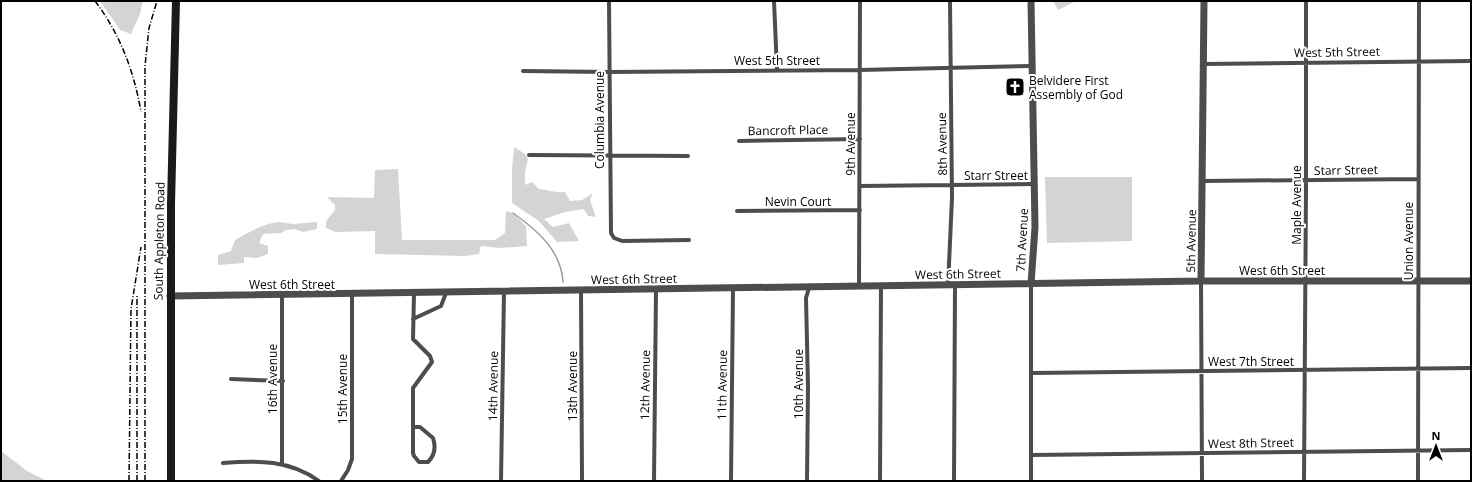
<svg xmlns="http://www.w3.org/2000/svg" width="1472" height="482" viewBox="0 0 1472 482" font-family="'Open Sans',sans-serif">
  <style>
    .green { fill: #d4d4d4 }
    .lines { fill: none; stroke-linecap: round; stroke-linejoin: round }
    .stream { stroke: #9b9b9b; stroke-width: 1.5 }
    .minor { stroke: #4d4d4d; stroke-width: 4 }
    .tertiary { stroke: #4d4d4d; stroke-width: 7 }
    .secondary { stroke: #1a1a1a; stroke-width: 8 }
    .rail { stroke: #000; stroke-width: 1.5; stroke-dasharray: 6 2 1 2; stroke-linecap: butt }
    .labels { text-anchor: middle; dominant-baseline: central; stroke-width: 4; stroke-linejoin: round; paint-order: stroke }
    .street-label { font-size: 12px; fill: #000; stroke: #fff }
    .poi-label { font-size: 12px; fill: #000; stroke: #fff; text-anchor: start }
  </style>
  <rect width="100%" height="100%" fill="#fff"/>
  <path class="green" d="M100,1H143L140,14L131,34L120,30Z
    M1053,1H1076L1058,10Z
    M514,147L525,154L528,159L525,172V185L532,182L539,189C548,190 555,193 565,192L570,201L582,200L593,193L590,200L596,217L588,216L584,209L565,212L544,219L553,227L569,223L579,241L557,242L539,221L512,203V170Z
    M398,169L402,240H495L505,233L506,211L513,213L526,226L527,246L500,248L481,246L479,254L465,256L375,254V231L335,232L326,228V221L335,210V205L327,197L374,198L375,170Z
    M1045,177H1132V241L1047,243Z
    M279,222L293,224L317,222V229L303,232L295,229L286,230L281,233L263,234L259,243L268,246V254L257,258L244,257V263L218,265V255L231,251L235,240C249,233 263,223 279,222Z
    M1,451L27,471L47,481H1Z"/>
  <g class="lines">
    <path class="stream" d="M513,213C537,230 561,250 563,282"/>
    <path class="minor" d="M609,1L611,233L614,238L622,241L689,240
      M774,1L777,70
      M1204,64L1471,61
      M523,71L609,72L860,70L1032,66
      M739,141L860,139
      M529,155L688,156
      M1203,181L1418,179
      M860,186L1035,184
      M737,211L860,210
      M1201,281L1202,481
      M1031,284V481
      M859,286L860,1
      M948,286L952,198L950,1
      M581,291L582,481
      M282,295V463
      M413,319L441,306L446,293
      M1031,373L1471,368
      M231,379L283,381
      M413,427H420L433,438C436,447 435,455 428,462H419L414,456L413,453V388L432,362L430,356L413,339L414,293
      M1031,455L1471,450
      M223,463C258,460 290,460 319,481
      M341,481L348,470L352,459V295
      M501,481L504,291
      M654,481L656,290
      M731,481L733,288
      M807,481L808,386L806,298L809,288
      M880,481L881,286
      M954,481L955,285
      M1304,481L1306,187V1
      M1418,481L1419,1"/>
    <path class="tertiary" d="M1201,281L1204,1
      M1031,284L1035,227L1031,1
      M170,296L1201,281H1471"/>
    <path class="secondary" d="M171,481V204L176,1"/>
    <path class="rail" d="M95,1C120,34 134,71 141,112
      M129,481L131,309L141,247
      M137,481V294
      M145,481V66L149,28L157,1"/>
  </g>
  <defs>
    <g id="church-square" transform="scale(1)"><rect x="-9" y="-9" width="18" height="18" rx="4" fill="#000" stroke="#fff"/><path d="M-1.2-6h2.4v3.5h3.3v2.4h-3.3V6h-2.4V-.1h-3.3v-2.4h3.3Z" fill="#fff"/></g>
  </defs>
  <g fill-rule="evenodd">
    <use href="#church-square" x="1015" y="87"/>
  </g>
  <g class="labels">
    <g class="street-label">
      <text transform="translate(1337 52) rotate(-1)">West 5th Street</text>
      <text x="777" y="60">West 5th Street</text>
      <text transform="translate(599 120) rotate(-90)">Columbia Avenue</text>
      <text transform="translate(788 130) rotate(-1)">Bancroft Place</text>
      <text transform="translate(850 144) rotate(-90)">9th Avenue</text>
      <text transform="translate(942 144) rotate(-91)">8th Avenue</text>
      <text transform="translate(1346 170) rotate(-1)">Starr Street</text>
      <text x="996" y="175">Starr Street</text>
      <text x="798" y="201">Nevin Court</text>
      <text transform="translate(1296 205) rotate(-90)">Maple Avenue</text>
      <text transform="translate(1022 240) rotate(-87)">7th Avenue</text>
      <text transform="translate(159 241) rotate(-89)">South Appleton Road</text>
      <text transform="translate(1191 241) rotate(-89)">5th Avenue</text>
      <text transform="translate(1408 241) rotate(-90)">Union Avenue</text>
      <text x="1282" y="270">West 6th Street</text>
      <text transform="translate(958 274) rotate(-1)">West 6th Street</text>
      <text transform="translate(634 279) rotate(-1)">West 6th Street</text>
      <text x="292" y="284">West 6th Street</text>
      <text x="1251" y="361">West 7th Street</text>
      <text transform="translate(272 379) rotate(-90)">16th Avenue</text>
      <text transform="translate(798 384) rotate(-90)">10th Avenue</text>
      <text transform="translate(645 385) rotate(-89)">12th Avenue</text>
      <text transform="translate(722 385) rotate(-89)">11th Avenue</text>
      <text transform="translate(493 386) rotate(-89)">14th Avenue</text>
      <text transform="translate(572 386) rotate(-90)">13th Avenue</text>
      <text transform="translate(342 389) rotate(-90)">15th Avenue</text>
      <text transform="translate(1251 443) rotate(-1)">West 8th Street</text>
    </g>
    <g class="poi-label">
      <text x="1029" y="80">Belvidere First<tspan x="1029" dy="14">Assembly of God</tspan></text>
    </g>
  </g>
  <rect width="1472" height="482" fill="none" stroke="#000000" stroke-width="4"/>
  <g transform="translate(1436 446)" stroke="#ffffff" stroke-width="3" paint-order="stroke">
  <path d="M0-3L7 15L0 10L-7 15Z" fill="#000000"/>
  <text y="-6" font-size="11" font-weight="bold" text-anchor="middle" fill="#000000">N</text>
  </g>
</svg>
